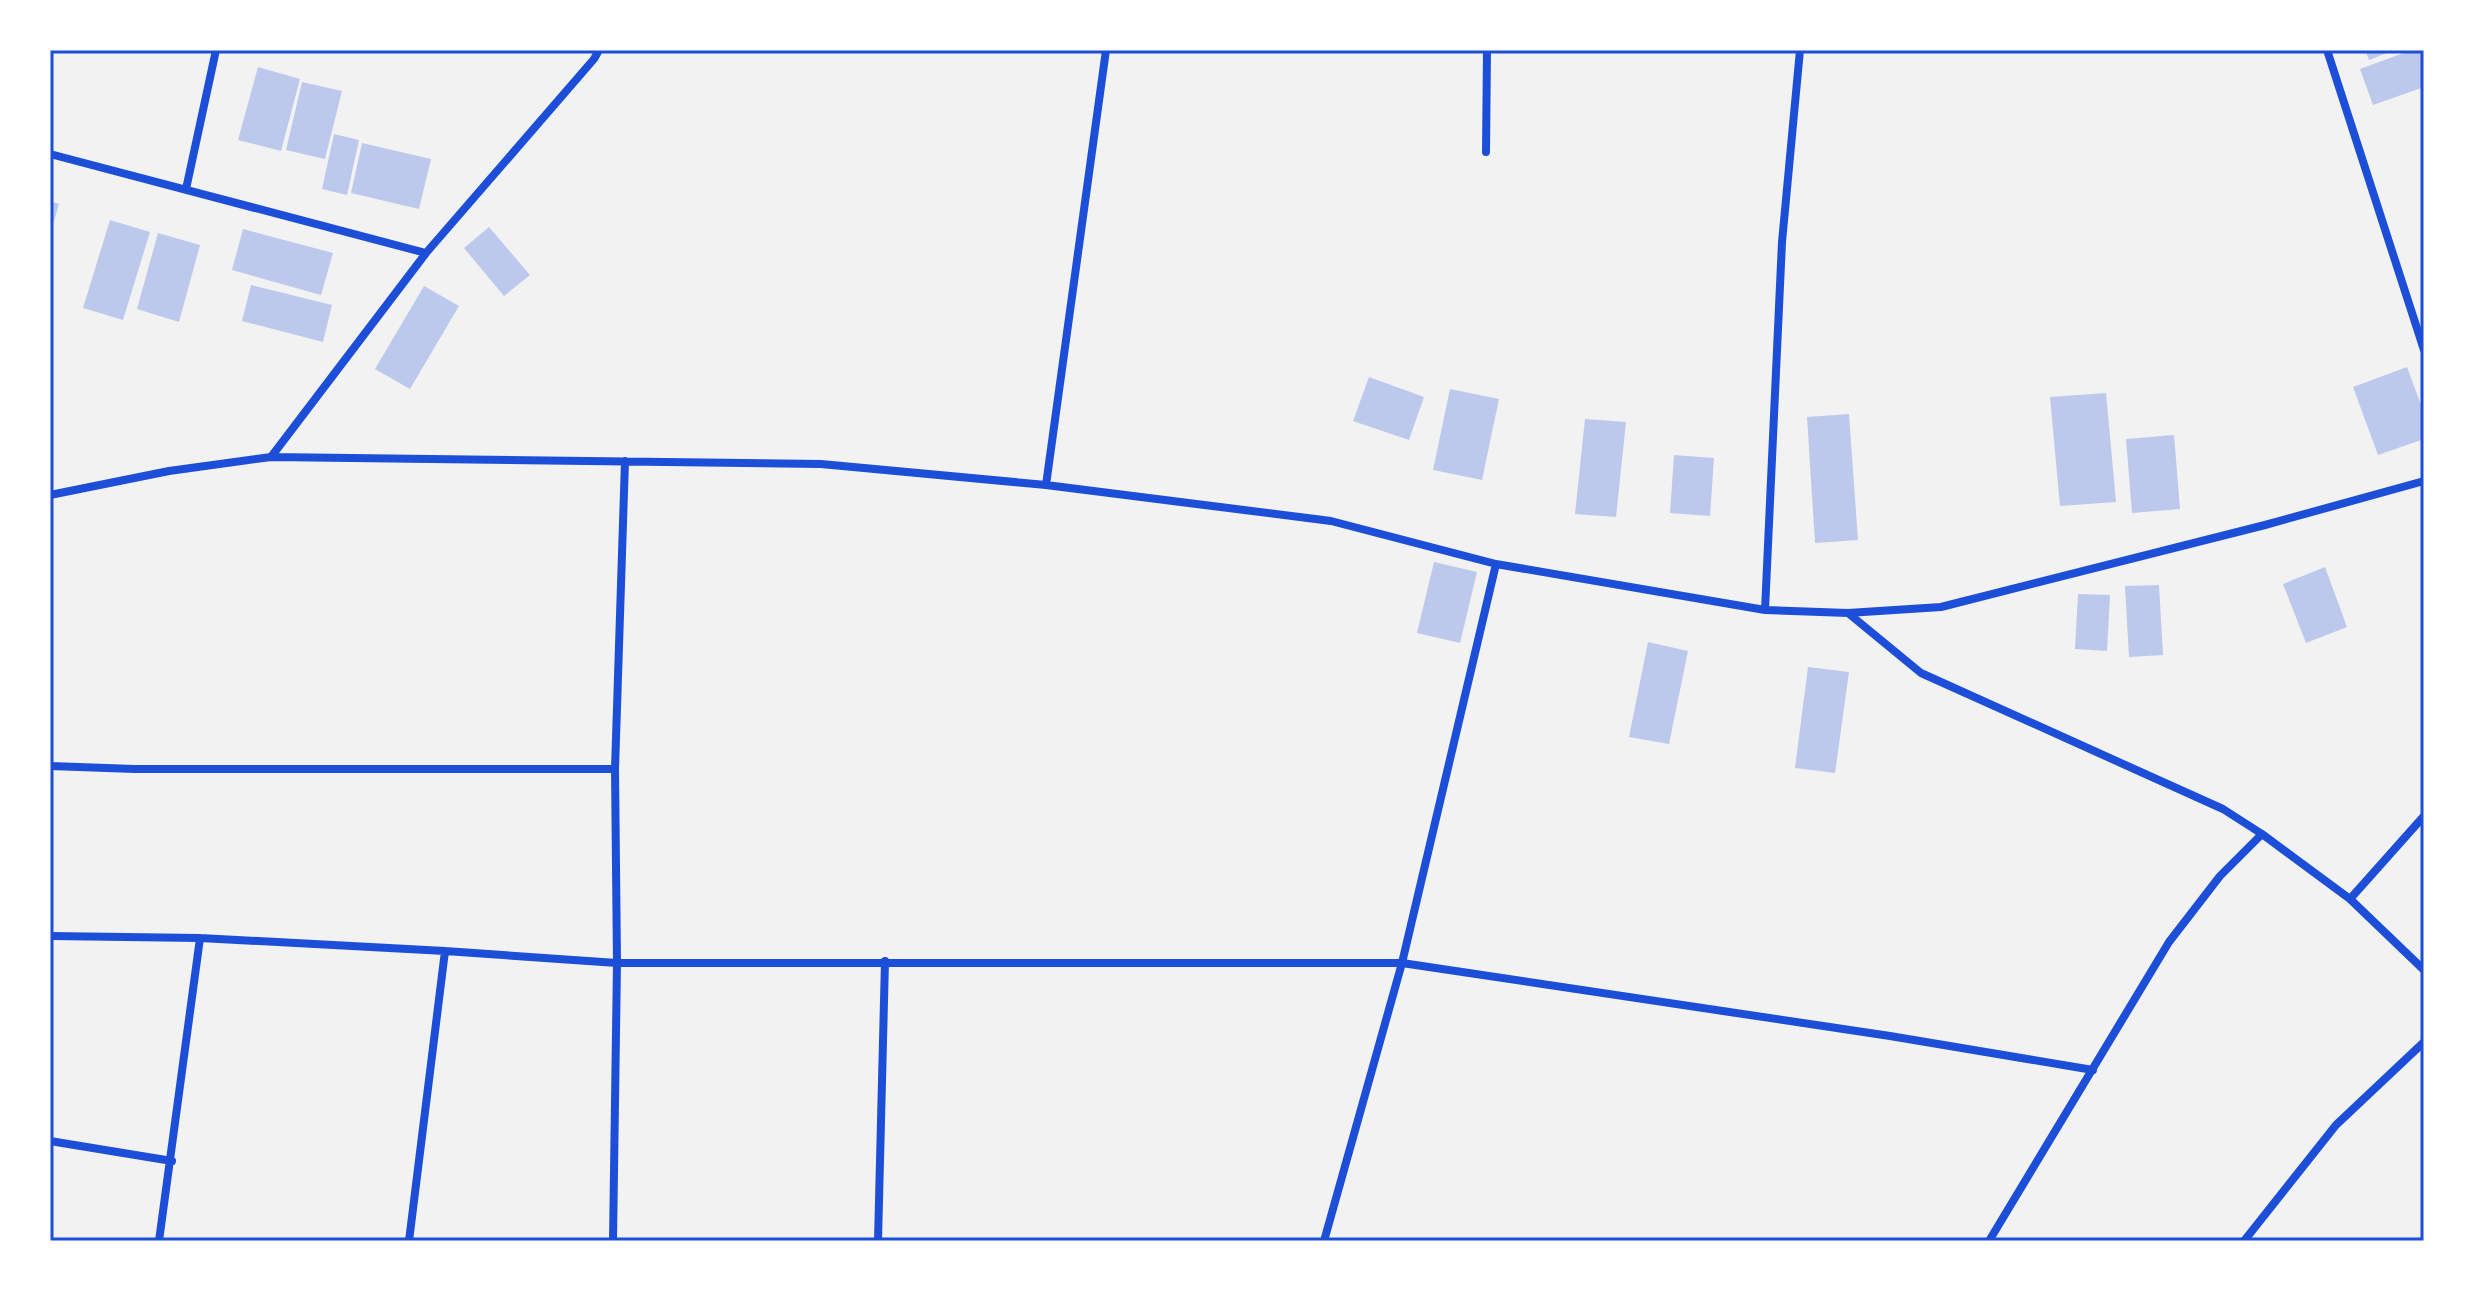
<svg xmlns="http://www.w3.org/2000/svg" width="2474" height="1291" viewBox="0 0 2474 1291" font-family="Raleway,sans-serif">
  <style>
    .building { fill: #bdc9ec }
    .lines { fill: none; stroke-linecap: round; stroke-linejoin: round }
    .minor { stroke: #1d4ed8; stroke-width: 8 }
    .neatline { fill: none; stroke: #1d4ed8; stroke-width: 3 }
  </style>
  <rect width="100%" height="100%" fill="#f2f2f2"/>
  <path class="building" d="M2365,50H2395L2369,60Z
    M2412,50H2424V87L2373,105L2360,69Z
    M258,67L300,79L281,151L238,140Z
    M302,82L342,91L325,159L286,150Z
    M334,134L359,140L347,195L322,189Z
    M362,143L431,159L419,209L351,193Z
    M50,201L59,204L51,231H50Z
    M110,220L150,232L123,320L83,308Z
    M489,227L530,275L504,296L464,248Z
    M243,229L333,253L321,295L232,270Z
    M158,233L200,245L179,322L137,309Z
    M251,285L332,305L323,342L242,321Z
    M424,286L459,306L410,389L375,369Z
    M2407,367L2424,413V439L2378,455L2353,387Z
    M1369,377L1424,397L1409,440L1353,421Z
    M1450,389L1499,399L1482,480L1433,470Z
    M2106,393L2116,502L2060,506L2050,397Z
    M1849,414L1858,540L1815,543L1807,417Z
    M1585,419L1626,422L1616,517L1575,514Z
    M2174,435L2180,509L2132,513L2126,439Z
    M1674,455L1714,458L1710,516L1670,513Z
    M1434,562L1477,572L1460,643L1417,633Z
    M2325,567L2347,627L2306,643L2283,584Z
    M2159,585L2163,655L2129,657L2125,586Z
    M2078,594L2110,595L2107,651L2075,649Z
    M1648,642L1688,651L1669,744L1629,737Z
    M1808,667L1849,672L1835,773L1795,768Z"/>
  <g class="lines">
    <path class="minor" d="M2327,50L2424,350
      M1486,152L1487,50
      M50,154L426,253
      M186,189L216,50
      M271,457L426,253L594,59L599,50
      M1046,485L1106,50
      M50,495L169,471L271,457L821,464L1046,485L1331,521L1496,564L1765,610L1848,613L1941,607L2265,525L2424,481
      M1765,610L1782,242L1800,50
      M1848,613L1921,673L2223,809L2262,834L2350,899L2424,970
      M50,766L135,769H615
      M2350,899L2424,816
      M50,936L200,938L445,951L617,963H1402L1890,1036L2093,1070
      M50,1141L172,1161
      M159,1241L200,938
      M409,1241L445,951
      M613,1241L617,963L615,769L625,461
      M878,1241L885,961
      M1324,1241L1402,963L1496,564
      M1989,1241L2169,942L2220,876L2262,834
      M2244,1241L2336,1125L2424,1042"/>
  </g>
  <rect width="2474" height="1291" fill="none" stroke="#ffffff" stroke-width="104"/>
  <rect x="52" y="52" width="2370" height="1187" class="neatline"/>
</svg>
